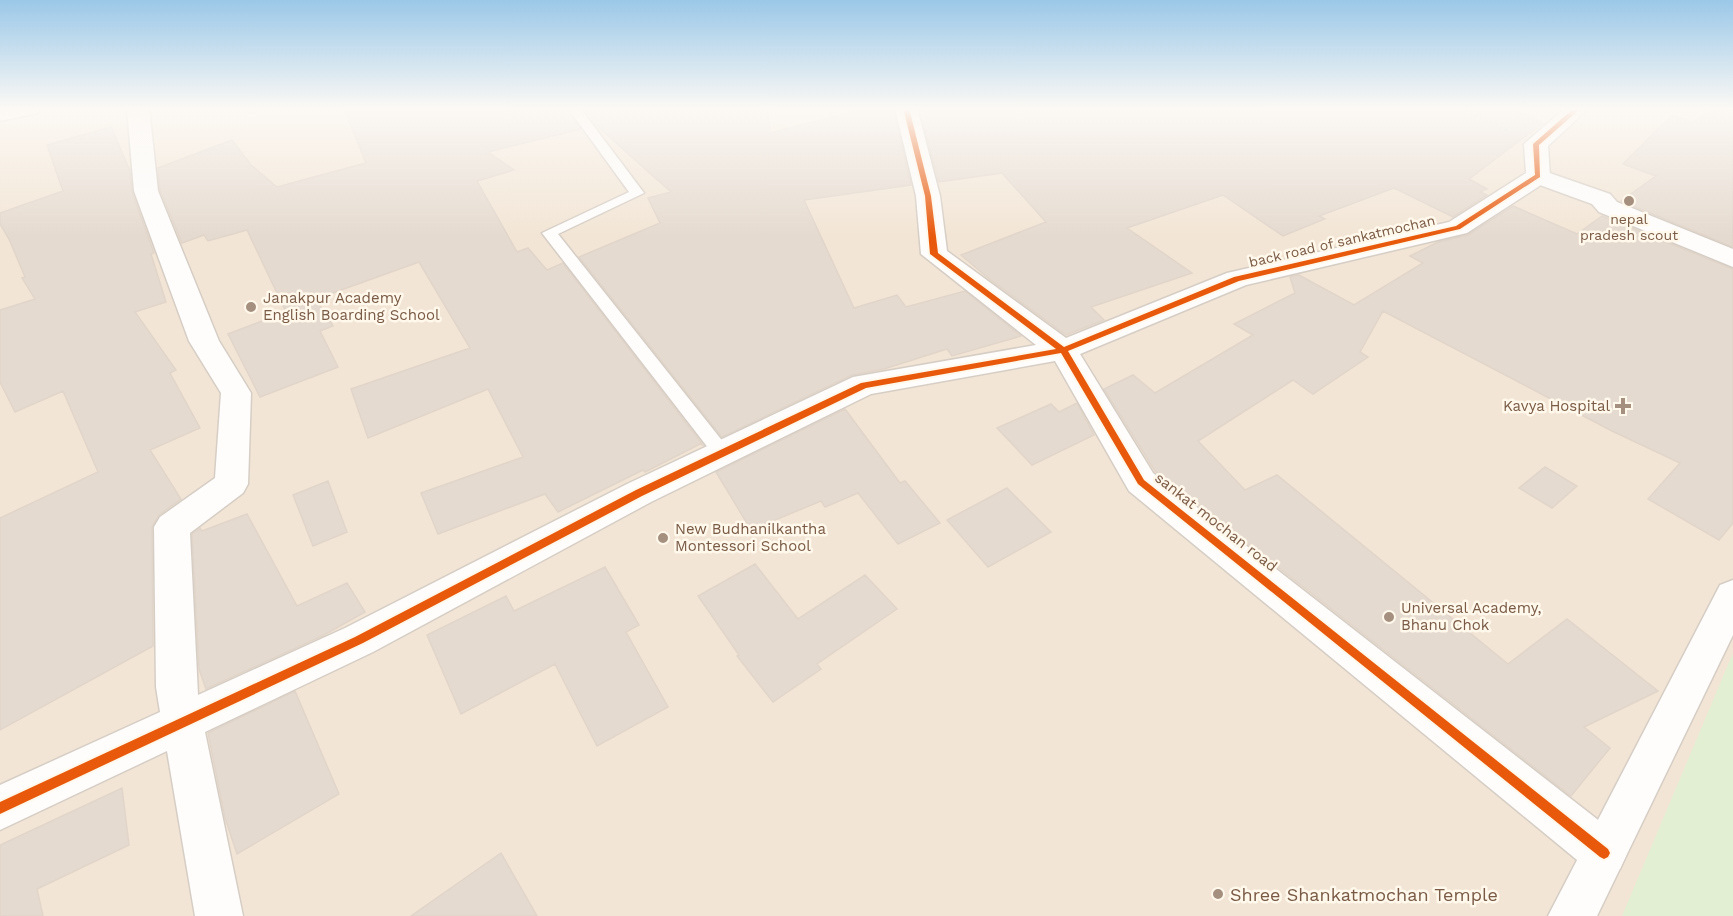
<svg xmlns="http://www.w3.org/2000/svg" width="1733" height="916" viewBox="0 0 1733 916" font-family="'Work Sans',sans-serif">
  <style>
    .residential { fill: #f2e5d5 }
    .green { fill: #e3efd2 }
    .building { fill: #e5dacf; stroke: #e1d5ca; stroke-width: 1.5 }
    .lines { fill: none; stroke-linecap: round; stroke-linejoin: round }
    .service-casing { stroke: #d6cec5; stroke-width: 3 }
    .minor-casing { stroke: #d6cec5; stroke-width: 3 }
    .tertiary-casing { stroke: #d6cec5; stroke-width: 3 }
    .path { stroke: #d9d0c8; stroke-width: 3; stroke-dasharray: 1.5 4; stroke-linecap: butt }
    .service { fill: #fefdfc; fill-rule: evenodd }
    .minor { fill: #fefdfc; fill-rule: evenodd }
    .tertiary { fill: #fefdfc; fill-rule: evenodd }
    .cycleway-casing { stroke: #fff8eb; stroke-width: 4 }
    .cycleway { fill: #e8590c; fill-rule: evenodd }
    .poi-dot { fill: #a58f7f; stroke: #fff8eb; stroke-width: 2 }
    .labels { text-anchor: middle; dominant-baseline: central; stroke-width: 5; stroke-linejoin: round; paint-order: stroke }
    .far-poi-label { font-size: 14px; fill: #795a46; stroke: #fff8eb }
    .far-street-label { font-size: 14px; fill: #795a46; stroke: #fff8eb }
    .poi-label { font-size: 15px; fill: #795a46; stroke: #fff8eb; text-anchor: start }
    .street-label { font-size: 15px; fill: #795a46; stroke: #fff8eb }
    .near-poi-label { font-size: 18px; fill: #795a46; stroke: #fff8eb; text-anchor: start }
  </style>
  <rect width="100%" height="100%" fill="#f8f2e8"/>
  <path class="residential" d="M0,108H1733V916H0Z"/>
  <path class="green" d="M1733,653V916H1622Z"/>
  <path class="building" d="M344,108H566L581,129L488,152L514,170L477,181L517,252L528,248L547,270L563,263L703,445L700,444L645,472L643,470L558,512L545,494L438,534L421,493L523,457L488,389L368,438L351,389L470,348L419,262L316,299L333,326L320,331L338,367L260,397L228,334L286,312L247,230L208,241L204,235L182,243L160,190L158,168L232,140L251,165L277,187L366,163Z
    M583,108H768L770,133L867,108H893L911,185L804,200L854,308L897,295L906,307L965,291L1021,336L952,356L947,349L884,369L852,375L722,437L579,257L660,223L648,198L671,192L596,125Z
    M919,108H1511L1543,123L1469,179L1487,189L1480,192L1487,195L1453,217L1394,188L1319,216L1325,219L1283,236L1223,195L1127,228L1192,273L1091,307L1104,320L1066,335L988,278L961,255L1046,222L1002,173L939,182Z
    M1715,108H1733V247L1621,201L1656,176L1623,164L1672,115L1693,122Z
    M111,127L130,171L132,192L154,253L151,254L166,302L135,312L176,370L170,373L200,428L150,450L181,499L159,515L152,527L153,646L0,730V518L98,472L63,391L15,412L0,382V310L35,299L22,278L25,277L9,239L0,224V213L63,191L47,145Z
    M1513,206L1577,234L1602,216L1733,269V523L1719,540L1648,499L1680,463L1612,431L1383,311L1360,352L1368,357L1313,394L1293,380L1198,441L1245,490L1277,475L1508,664L1567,619L1658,691L1584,727L1610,748L1571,796L1155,471L1104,389L1133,375L1155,393L1253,335L1234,324L1295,293L1290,277L1299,275L1354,305L1423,263L1410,256L1438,242L1468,235Z
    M1077,403L1094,435L1032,465L997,428L1051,404L1059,412Z
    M845,409L900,483L905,481L940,523L898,544L858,493L825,507L821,501L751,530L716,472Z
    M1545,467L1577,486L1552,508L1519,488Z
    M328,481L347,532L313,546L293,495Z
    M1007,488L1051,532L988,567L947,520Z
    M247,514L297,606L347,583L365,612L324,635L206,689L199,669L192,534L200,528L202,531Z
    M755,564L798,619L865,575L897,609L817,664L821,669L773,702L737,656L739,655L698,596Z
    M605,567L639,625L626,632L668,707L597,746L555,664L461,714L427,635L506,596L514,611Z
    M295,691L339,794L237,854L225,818L208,733Z
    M122,788L129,845L37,889L43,916H0V845Z
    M501,853L537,916H411Z"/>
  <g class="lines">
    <g class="service-casing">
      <path id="service" d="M568,108H580L644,193L558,234L728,448L731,453L728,458H716L542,233L629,192Z"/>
    </g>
    <g class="minor-casing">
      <path id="minor" d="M0,108H41L38,113L0,121Z
        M127,108H149L158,191L219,341L251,393L248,484L243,493L190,533L198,695L345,628L627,484L853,377L1036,345L921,254L916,196L895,108H917L940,196L947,251L1066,338L1227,273L1449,222L1526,173L1524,144L1565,108H1589L1548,146L1550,176L1547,181L1467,233L1246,285L1080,354L1153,473L1620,837L1627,853L1620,869L1604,876L1588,869L1129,491L1055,361L871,394L651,502L373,652L205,732L243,916H195L167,751L0,830V785L160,712L156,687L154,527L160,517L215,478L221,393L189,341L134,191Z"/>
    </g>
    <g class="tertiary-casing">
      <path id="tertiary" d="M1538,169L1610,194L1617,202L1733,249V267L1599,212L1592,204L1529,181L1526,176L1529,171Z
        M1733,580V635L1597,916H1548L1720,585Z"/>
    </g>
    <path class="path" d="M1461,108L1508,131"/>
    <use href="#service" class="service"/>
    <use href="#minor" class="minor"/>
    <use href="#tertiary" class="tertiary"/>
    <g class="cycleway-casing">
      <path id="cycleway" d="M903,108H909L931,196L938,253L1064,347L1234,277L1456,226L1535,175L1533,144L1574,108H1581L1539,145L1540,177L1460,229L1239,281L1068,351L1144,480L1608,849L1610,853L1608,857L1604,859L1600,857L1138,484L1061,353L866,388L642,496L363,643L0,814V802L355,637L636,490L861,383L1056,349L930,254L925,196Z"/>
    </g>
    <use href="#cycleway" class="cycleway"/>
  </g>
  <linearGradient id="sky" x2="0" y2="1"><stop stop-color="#9bc8e8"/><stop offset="0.46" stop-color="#fcf9f5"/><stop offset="1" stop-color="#fcf9f5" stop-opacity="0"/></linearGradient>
  <rect width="1733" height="236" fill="url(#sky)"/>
  <g class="poi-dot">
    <circle cx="1629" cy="201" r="6"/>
    <circle cx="251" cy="307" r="6"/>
    <path d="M1620 397h6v6h6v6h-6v6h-6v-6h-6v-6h6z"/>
    <circle cx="663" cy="538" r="6"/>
    <circle cx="1389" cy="617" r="6"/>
    <circle cx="1218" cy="894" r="6"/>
  </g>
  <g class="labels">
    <g class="far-poi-label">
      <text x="1629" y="219">nepal<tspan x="1629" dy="16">pradesh scout</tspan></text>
    </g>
    <g class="far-street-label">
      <text transform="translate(1342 241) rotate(-13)">back road of sankatmochan</text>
    </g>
    <g class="poi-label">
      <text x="263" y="298">Janakpur Academy<tspan x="263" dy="17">English Boarding School</tspan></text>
      <text x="1610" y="406" text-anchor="end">Kavya Hospital</text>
      <text x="675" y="529">New Budhanilkantha<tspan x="675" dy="17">Montessori School</tspan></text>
      <text x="1401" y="608">Universal Academy,<tspan x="1401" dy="17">Bhanu Chok</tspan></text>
    </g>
    <g class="street-label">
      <text transform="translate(1216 522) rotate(38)">sankat mochan road</text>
    </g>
    <g class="near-poi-label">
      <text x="1230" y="894">Shree Shankatmochan Temple</text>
    </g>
  </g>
</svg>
